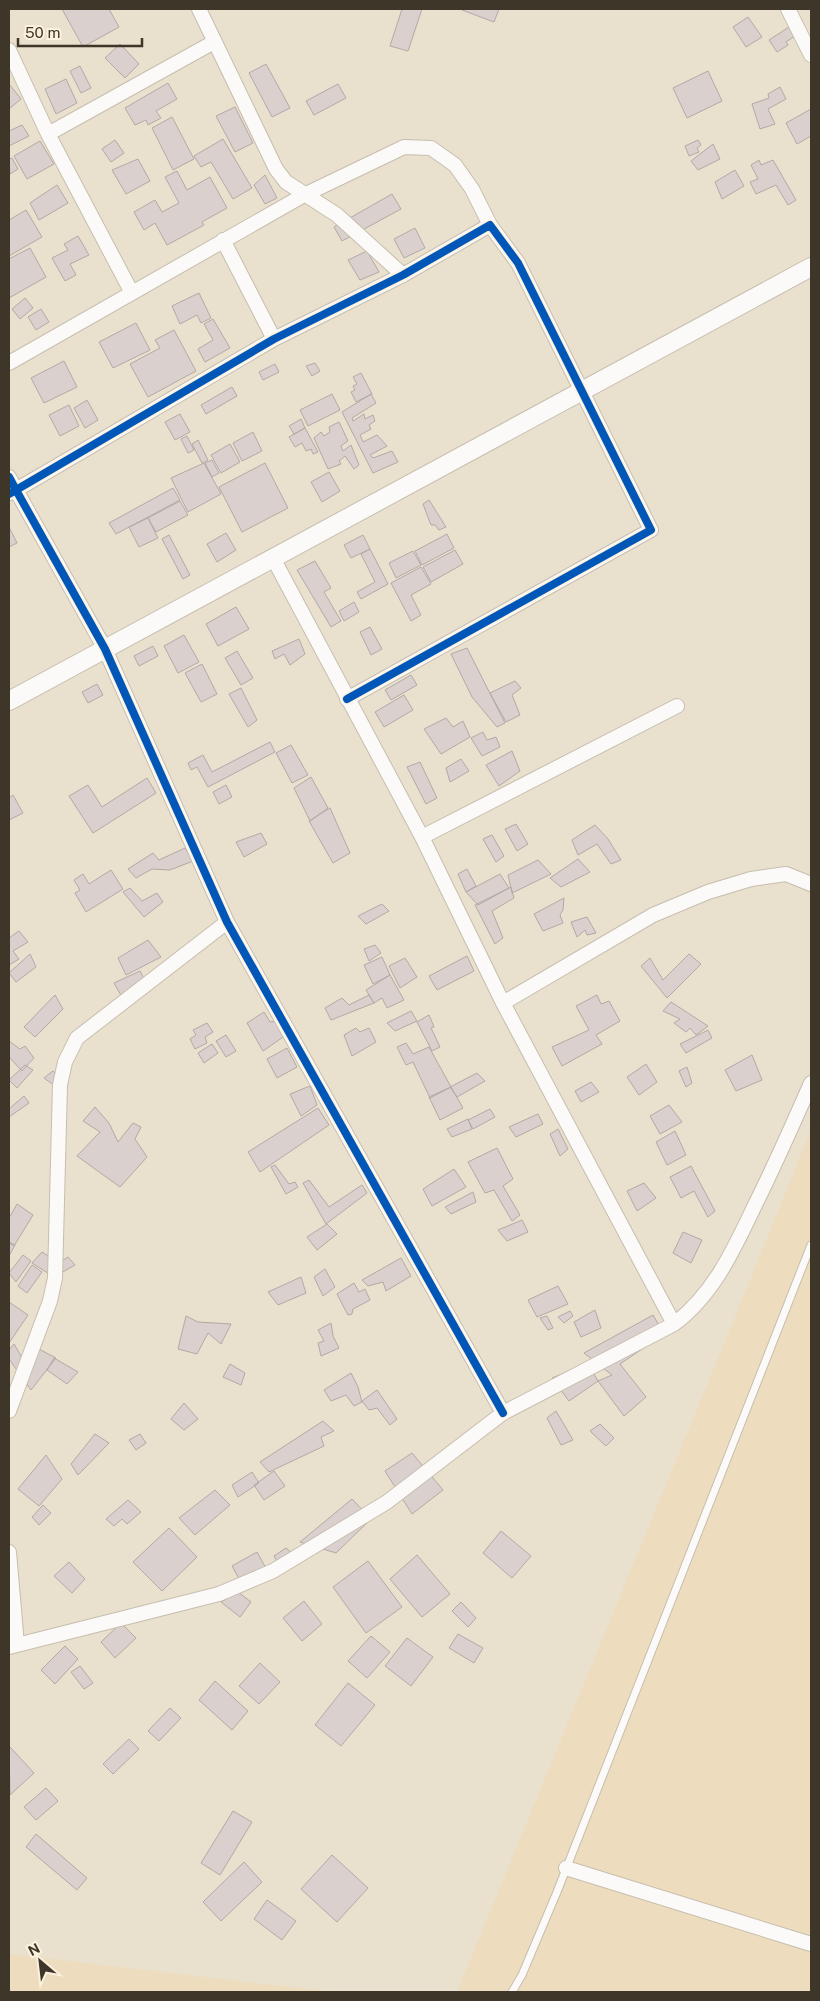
<svg xmlns="http://www.w3.org/2000/svg" width="820" height="2001" viewBox="0 0 820 2001" font-family="'Public Sans',sans-serif">
  <style>
    .built { fill: #edddbe }
    .building { fill: #dad1ce; stroke: #b3a9a6 }
    .lines { fill: none; stroke-linecap: round; stroke-linejoin: round }
    .service-casing { stroke: #c6beaf; stroke-width: 9 }
    .minor-casing { stroke: #c6beaf; stroke-width: 16 }
    .tertiary-casing { stroke: #c6beaf; stroke-width: 20 }
    .service { stroke: #fcfaf8; stroke-width: 7 }
    .minor { stroke: #fcfaf8; stroke-width: 14 }
    .tertiary { stroke: #fcfaf8; stroke-width: 18 }
    .cycleway-casing { stroke: #fcf1dd; stroke-width: 11 }
    .cycleway { stroke: #0057b8; stroke-width: 8 }
  </style>
  <rect width="100%" height="100%" fill="#e9e0cd"/>
  <path class="built" d="M811,1130V1992H457L724,1344Z
    M9,1954L334,1992H9Z"/>
  <path class="building" d="M62,9H109L119,27L83,47Z
    M402,9H422L408,51L390,46Z
    M462,9H499L494,22L462,10Z
    M748,17L762,37L746,47L733,27Z
    M789,27L795,36L786,42L788,45L777,52L769,40Z
    M120,44L139,64L125,78L105,58Z
    M266,64L290,108L272,117L249,73Z
    M80,66L91,88L81,93L70,71Z
    M708,71L722,101L687,118L673,88Z
    M66,79L77,103L56,114L45,89Z
    M168,83L177,99L156,111L161,118L148,125L146,120L135,125L125,108Z
    M9,84L21,99L9,109Z
    M338,84L346,98L314,115L306,101Z
    M780,87L786,99L768,109L775,124L760,129L752,104L769,98L768,94Z
    M235,107L253,143L235,152L216,116Z
    M811,109V136L797,144L786,123Z
    M172,117L194,159L173,170L152,128Z
    M22,125L29,136L9,146V131Z
    M223,139L252,188L233,199L211,162L201,167L194,156Z
    M115,140L124,153L111,162L102,149Z
    M698,140L701,145L697,148L699,152L689,156L685,146Z
    M40,141L54,164L27,179L14,156Z
    M713,144L720,159L698,170L691,161Z
    M12,158L18,169L10,174L9,159Z
    M138,159L150,181L126,194L112,170Z
    M759,160L761,165L773,160L796,200L788,205L776,185L756,194L750,182L758,179L751,165Z
    M735,170L744,186L722,199L715,182Z
    M177,171L187,190L210,177L227,208L202,222L204,225L167,245L155,223L144,230L134,212L155,200L162,212L179,203L165,177Z
    M265,175L277,198L265,204L254,185Z
    M57,185L68,203L39,220L30,203Z
    M392,194L401,209L342,241L334,227Z
    M26,210L42,237L9,256V220Z
    M415,228L425,248L404,258L394,239Z
    M78,236L89,255L70,264L76,275L65,281L52,258L68,250L64,244Z
    M30,248L46,277L9,298V259Z
    M367,251L379,272L360,280L348,260Z
    M199,293L211,318L201,323L197,315L180,324L172,306Z
    M25,298L33,308L20,319L12,309Z
    M41,309L49,322L36,330L28,317Z
    M213,319L230,348L205,362L198,349L213,340L204,324Z
    M136,323L150,350L113,368L99,342Z
    M174,330L196,371L148,397L130,364L160,348L155,340Z
    M64,361L77,387L44,403L31,378Z
    M315,363L320,371L312,376L306,366Z
    M275,364L279,372L263,380L259,372Z
    M361,373L372,394L356,402L351,392L355,390L353,386L357,384L353,377Z
    M232,387L237,396L206,414L201,405Z
    M332,394L340,410L308,426L300,410Z
    M371,394L376,403L352,418L353,421L364,414L365,419L373,415L375,421L369,425L371,429L360,435L363,442L377,435L387,446L370,455L373,458L392,451L398,462L373,473L342,412Z
    M87,400L98,420L85,428L74,408Z
    M69,405L79,426L60,436L49,415Z
    M180,414L190,432L175,440L165,422Z
    M301,419L305,428L294,434L289,426Z
    M339,422L348,441L341,446L343,451L351,445L359,465L354,469L345,456L339,461L341,464L328,469L314,438L321,432L324,436L330,432L329,427Z
    M305,428L318,452L313,454L311,449L306,451L302,443L295,447L289,437Z
    M253,432L262,451L242,461L233,443Z
    M187,436L194,450L188,453L181,439Z
    M198,440L208,460L202,463L192,444Z
    M230,444L240,462L221,473L211,455Z
    M212,460L219,473L212,477L205,463Z
    M204,463L221,494L188,512L171,478Z
    M265,463L288,508L242,532L219,487Z
    M329,472L340,491L322,502L311,482Z
    M173,488L180,500L116,534L109,523Z
    M429,500L446,527L439,530L435,525H431L423,504Z
    M180,501L188,515L156,532L148,518Z
    M148,518L158,538L139,547L129,527Z
    M9,527L17,543L9,547Z
    M226,533L236,550L217,562L207,544Z
    M447,534L454,548L422,565L415,551Z
    M169,535L190,575L183,579L162,539Z
    M363,535L370,549L351,558L344,545Z
    M370,549L388,584L361,599L357,592L375,582L361,554Z
    M455,550L463,564L431,582L423,567Z
    M413,551L421,565L396,578L389,563Z
    M315,561L331,588L324,592L341,621L331,627L297,570Z
    M421,567L431,584L411,595L421,615L411,621L391,583Z
    M354,602L359,612L344,621L339,611Z
    M236,607L249,629L218,646L206,624Z
    M370,627L382,649L371,655L360,632Z
    M184,635L199,662L178,673L164,646Z
    M299,639L305,654L290,665L284,654L275,659L272,651Z
    M153,646L158,656L139,666L134,656Z
    M467,648L505,723L497,727L472,697L451,654Z
    M237,651L253,678L241,685L225,658Z
    M202,664L217,694L201,702L185,673Z
    M411,675L417,685L391,700L385,690Z
    M515,681L521,688L512,695L520,715L506,722L490,693Z
    M97,684L103,695L88,703L82,692Z
    M241,688L257,720L248,727L229,694Z
    M404,695L413,710L384,727L375,712Z
    M446,718L453,727L463,721L470,737L441,754L424,729Z
    M483,732L487,740L496,737L500,747L482,756L471,738Z
    M270,742L275,752L208,787L197,767L191,770L188,763L203,755L212,772Z
    M291,745L308,775L292,783L276,753Z
    M512,751L520,771L499,786L486,765Z
    M461,759L469,771L450,782L446,768Z
    M420,762L437,798L426,804L407,767Z
    M311,777L328,808L310,821L294,788Z
    M147,778L156,793L93,833L69,796L88,785L102,807Z
    M226,785L232,797L219,804L213,792Z
    M13,795L23,813L9,820V798Z
    M330,808L350,853L333,863L309,821Z
    M516,824L528,844L517,851L505,829Z
    M595,825L608,839L621,860L611,864L597,844L578,855L572,840Z
    M261,833L267,844L244,857L236,842Z
    M492,835L504,856L496,862L483,839Z
    M185,848L193,861L170,870L152,869L136,878L128,869L153,853L159,860Z
    M578,859L590,872L561,887L550,878Z
    M538,860L551,874L512,893L508,875Z
    M467,869L476,886L466,892L458,874Z
    M111,870L123,889L86,912L75,893L80,890L74,880L83,874L89,884Z
    M500,874L509,888L478,905L466,892Z
    M511,887L514,898L492,911L503,938L495,944L475,905Z
    M130,888L142,901L157,893L163,902L144,917L123,892Z
    M564,898L563,910L560,915L563,923L543,931L534,914Z
    M382,904L389,911L366,924L358,916Z
    M587,917L596,933L587,935L585,930L577,937L571,922Z
    M19,931L28,942L13,951L19,959L9,965V938Z
    M148,940L161,957L126,975L118,958Z
    M375,945L381,953L369,961L364,949Z
    M30,954L36,967L16,982L9,973Z
    M689,954L701,964L667,998L641,966L650,958L663,980Z
    M467,956L474,971L437,990L429,976Z
    M382,957L390,975L373,984L364,965Z
    M405,958L417,977L400,988L389,966Z
    M140,971L150,990L126,1004L114,983Z
    M390,975L404,1000L387,1008L382,998L374,1003L366,990Z
    M55,995L63,1009L35,1037L24,1027Z
    M369,995L374,1003L331,1020L325,1008L342,998L349,1005Z
    M597,995L601,1004L609,1001L620,1021L596,1035L602,1044L562,1066L552,1047L589,1030L576,1006Z
    M671,1002L708,1026L696,1035L690,1028L686,1032L674,1023L680,1019L663,1011Z
    M411,1011L417,1021L395,1031L387,1023Z
    M264,1012L270,1022L278,1021L286,1035L263,1051L247,1023Z
    M429,1015L434,1027L431,1028L440,1047L432,1051L417,1022Z
    M207,1023L213,1032L205,1037L207,1043L195,1049L190,1039L196,1035L193,1030Z
    M356,1028L360,1032L369,1028L376,1042L352,1056L344,1035Z
    M708,1030L712,1038L686,1053L680,1044Z
    M226,1035L236,1051L226,1057L216,1041Z
    M9,1041L20,1049L25,1046L34,1058L22,1071L9,1057Z
    M406,1043L413,1054L429,1047L451,1087L430,1098L413,1062L406,1065L397,1047Z
    M212,1044L218,1053L204,1063L198,1053Z
    M287,1048L297,1067L277,1078L267,1059Z
    M752,1055L762,1080L736,1091L725,1070Z
    M646,1064L657,1082L639,1095L627,1077Z
    M25,1065L33,1070L17,1088L9,1080Z
    M687,1067L692,1083L686,1087L679,1071Z
    M53,1071L63,1081L58,1088L44,1078Z
    M477,1073L485,1081L457,1097L450,1087Z
    M591,1082L599,1092L581,1102L575,1091Z
    M310,1086L317,1105L301,1116L290,1094Z
    M451,1087L463,1108L440,1120L429,1097Z
    M24,1096L29,1103L9,1117V1109Z
    M669,1105L682,1122L660,1134L650,1116Z
    M95,1107L109,1123L118,1142L133,1123L141,1127L135,1139L147,1157L120,1187L77,1156L100,1132L83,1121Z
    M318,1108L329,1125L260,1172L248,1152Z
    M490,1109L495,1117L473,1129L468,1120Z
    M538,1114L543,1124L516,1137L509,1127Z
    M468,1119L472,1129L452,1137L447,1129Z
    M558,1129L568,1149L560,1156L550,1134Z
    M675,1131L686,1155L667,1165L656,1142Z
    M497,1148L513,1179L503,1186L520,1215L512,1221L494,1190L485,1193L468,1162Z
    M275,1165L289,1184L295,1182L298,1187L286,1194L271,1167Z
    M691,1166L715,1211L708,1217L694,1191L681,1198L670,1177Z
    M454,1169L466,1187L432,1206L423,1189Z
    M309,1180L329,1207L362,1185L367,1193L326,1224L303,1183Z
    M644,1183L656,1198L637,1211L627,1191Z
    M473,1192L476,1202L451,1214L445,1207Z
    M17,1204L33,1215L14,1246L9,1243V1218Z
    M522,1220L528,1232L507,1241L498,1230Z
    M327,1224L337,1234L317,1250L307,1237Z
    M683,1232L702,1240L691,1263L673,1253Z
    M9,1242L15,1245L9,1256Z
    M42,1252L59,1263L68,1257L75,1265L54,1277L32,1263Z
    M23,1255L31,1261L16,1282L9,1273Z
    M401,1258L411,1276L386,1291L383,1282L368,1286L362,1280Z
    M32,1265L42,1272L27,1293L18,1286Z
    M325,1269L335,1287L323,1296L314,1277Z
    M301,1277L306,1293L278,1305L268,1292Z
    M354,1283L359,1292L365,1289L370,1300L353,1309L352,1314L348,1315L337,1294Z
    M558,1286L568,1304L537,1317L528,1300Z
    M9,1302L28,1315L9,1343Z
    M595,1310L601,1328L581,1337L574,1322Z
    M570,1311L573,1316L564,1323L558,1317Z
    M653,1315L664,1334L620,1364L646,1397L624,1416L598,1381L612,1375L584,1353Z
    M186,1316L198,1322L231,1324L221,1344L208,1333L197,1354L178,1349Z
    M547,1316L553,1328L548,1330L540,1318Z
    M331,1323L333,1336L339,1348L321,1356L318,1343L324,1341L318,1330Z
    M14,1344L26,1365L39,1349L56,1358L31,1390L9,1359V1350Z
    M54,1358L78,1372L67,1384L47,1370Z
    M230,1364L245,1373L241,1385L223,1377Z
    M591,1369L598,1381L569,1401L552,1378L572,1370Z
    M351,1373L358,1387L362,1402L354,1406L346,1395L331,1401L324,1390Z
    M377,1390L397,1419L390,1425L377,1408L369,1410L362,1401Z
    M184,1403L198,1419L184,1430L171,1419Z
    M556,1411L573,1440L561,1445L547,1418Z
    M323,1421L334,1431L321,1437L324,1446L269,1472L260,1462Z
    M600,1424L614,1438L606,1446L590,1431Z
    M95,1434L109,1443L78,1475L71,1464Z
    M140,1434L146,1443L136,1450L129,1440Z
    M412,1453L443,1490L412,1514L385,1471Z
    M46,1455L62,1479L39,1506L18,1489Z
    M274,1471L285,1486L264,1500L254,1485Z
    M252,1472L259,1483L238,1497L232,1485Z
    M215,1490L230,1505L195,1535L179,1518Z
    M352,1499L371,1519L336,1553L300,1542Z
    M128,1500L141,1512L127,1524L122,1519L114,1526L106,1519Z
    M43,1505L51,1513L39,1525L32,1517Z
    M169,1528L197,1557L162,1591L133,1562Z
    M501,1531L531,1556L512,1578L483,1553Z
    M286,1548L292,1553L278,1563L274,1556Z
    M257,1552L267,1570L242,1584L232,1566Z
    M417,1555L450,1594L422,1617L390,1579Z
    M368,1561L402,1607L366,1633L333,1587Z
    M69,1562L85,1579L72,1593L54,1576Z
    M238,1592L251,1602L240,1617L221,1602Z
    M304,1601L322,1624L302,1641L283,1618Z
    M461,1602L476,1618L468,1627L452,1611Z
    M121,1623L136,1638L115,1658L101,1642Z
    M458,1634L483,1648L474,1663L449,1648Z
    M371,1636L390,1652L367,1678L348,1661Z
    M407,1638L433,1657L411,1686L385,1666Z
    M65,1646L78,1659L55,1684L41,1670Z
    M260,1663L280,1682L259,1704L239,1686Z
    M80,1666L93,1683L84,1689L71,1672Z
    M215,1681L248,1711L232,1730L199,1700Z
    M348,1683L375,1705L341,1746L315,1725Z
    M170,1708L181,1718L159,1741L148,1731Z
    M129,1739L139,1749L113,1774L103,1764Z
    M10,1747L34,1773L10,1795L9,1748Z
    M46,1788L58,1801L36,1820L24,1807Z
    M233,1811L252,1822L220,1875L201,1863Z
    M36,1834L87,1878L77,1890L26,1847Z
    M332,1855L368,1888L337,1922L301,1889Z
    M244,1862L262,1882L221,1921L203,1902Z
    M267,1900L296,1921L282,1940L254,1919Z"/>
  <g class="lines">
    <g class="service-casing">
      <path id="service" d="M512,1992L522,1975L557,1892L811,1245"/>
    </g>
    <g class="minor-casing">
      <path id="minor" d="M199,9L276,169L286,182L337,215L403,275
        M788,9L811,55
        M9,50L48,134
        M223,240L274,339
        M132,293L48,134L214,42
        M9,363L304,195L404,147L431,148L455,165L472,189L490,225
        M9,477L16,490L274,339L403,275L490,225L518,263L651,530L347,699
        M10,493L16,490L105,649L227,922L503,1413
        M273,558L422,837L503,1003L674,1324
        M422,837L677,706
        M503,1003L653,915L708,892L751,879L786,874L811,884
        M9,1411L50,1301L55,1278L60,1085L65,1062L77,1038L227,922
        M9,1552L17,1645
        M9,1647L219,1594L273,1571L387,1502L503,1413L674,1324C714,1294 734,1249 755,1205C775,1165 793,1124 811,1083
        M566,1868L811,1944"/>
    </g>
    <g class="tertiary-casing">
      <path id="tertiary" d="M9,701L811,267"/>
    </g>
    <use href="#service" class="service"/>
    <use href="#minor" class="minor"/>
    <use href="#tertiary" class="tertiary"/>
    <g class="cycleway-casing">
      <path id="cycleway" d="M9,477L16,490L274,339L403,275L490,225L518,263L651,530L347,699
        M9,494L16,490L105,649L227,922L503,1413"/>
    </g>
    <use href="#cycleway" class="cycleway"/>
  </g>
  <rect width="820" height="2001" fill="none" stroke="#3e3629" stroke-width="20"/>
  <g transform="translate(40 1961) rotate(332)" stroke="#fcf1dd" stroke-width="4" paint-order="stroke">
  <path d="M0-4L9 19L0 12L-9 19Z" fill="#3e3629"/>
  <text y="-8" font-size="14" font-weight="bold" text-anchor="middle" fill="#3e3629">N</text>
  </g>
  <path d="M18 38v8h124v-8" fill="none" stroke="#3e3629" stroke-width="2.5"/>
  <text x="25" y="38" font-size="15" fill="#3e3629" stroke="#fcf1dd" stroke-width="4" paint-order="stroke">50 m</text>
</svg>
